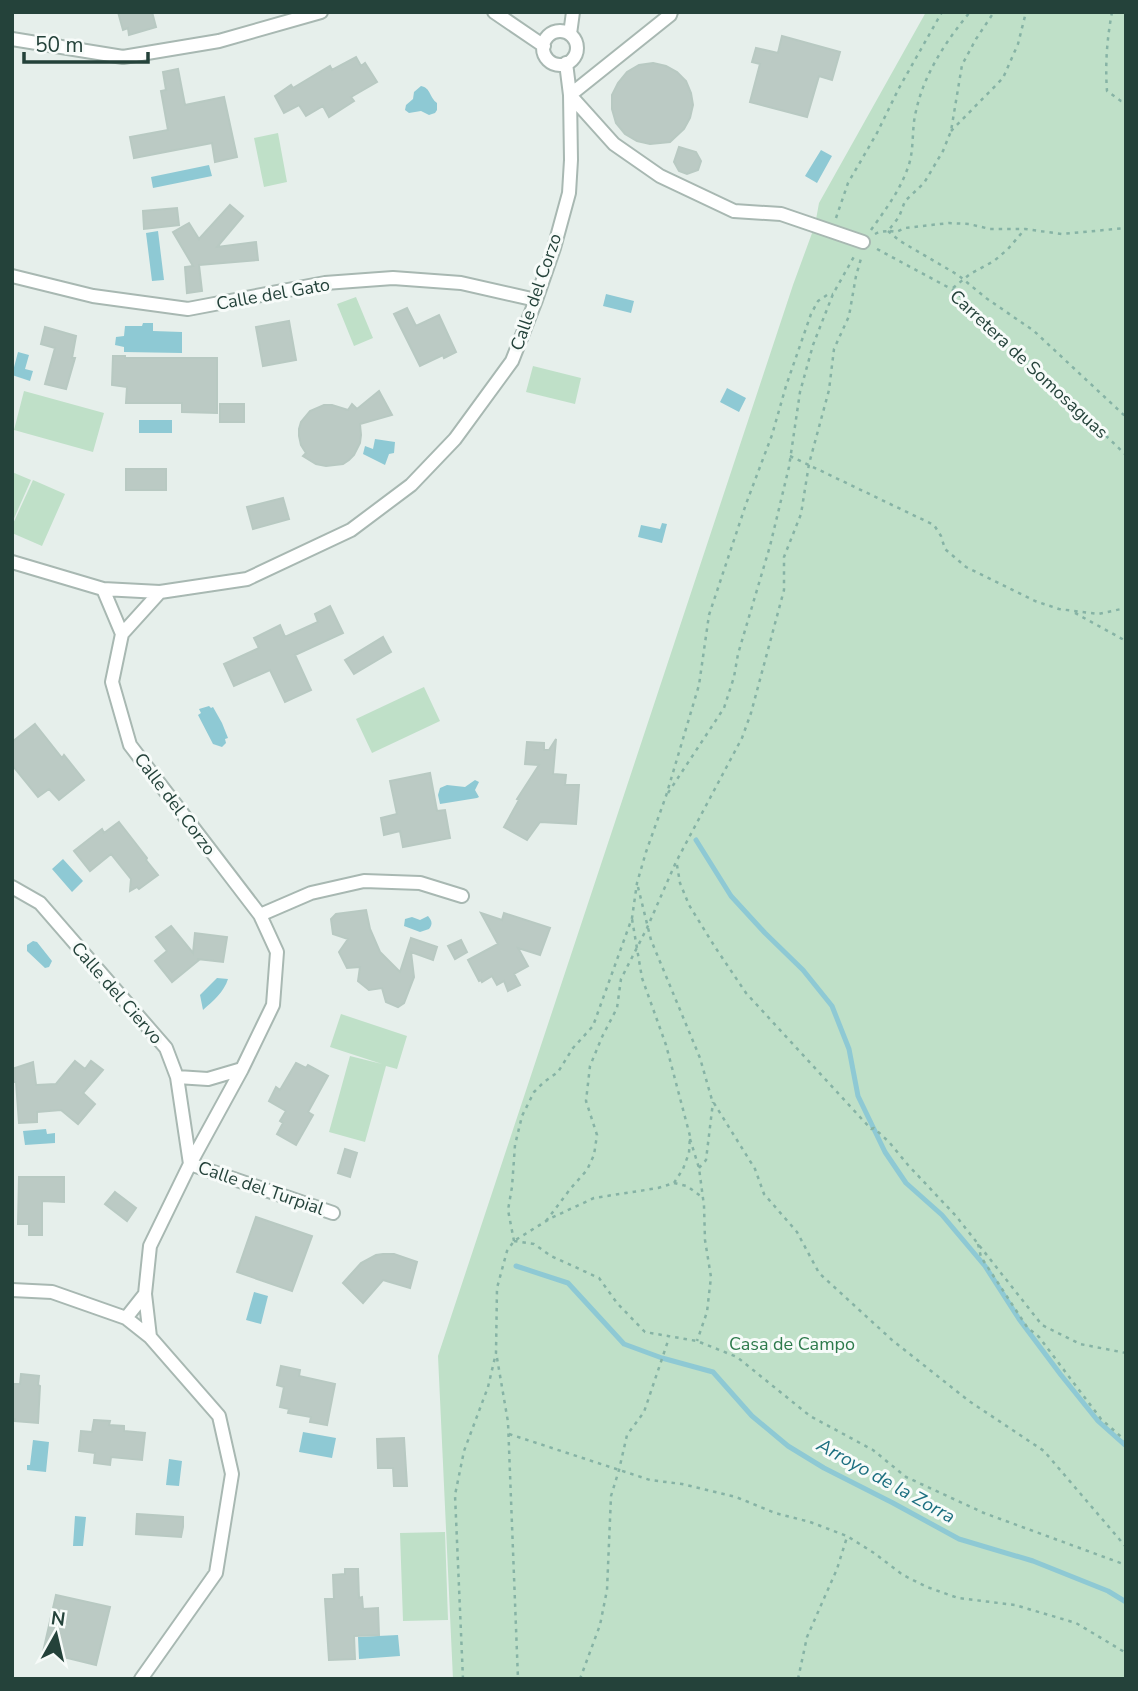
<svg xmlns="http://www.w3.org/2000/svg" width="1138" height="1691" viewBox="0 0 1138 1691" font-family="'Nunito Sans',sans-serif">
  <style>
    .green { fill: #bfe0c8 }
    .water { fill: #8ec9d4 }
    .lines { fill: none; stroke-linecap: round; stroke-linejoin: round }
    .stream { stroke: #8ec9d4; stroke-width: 5 }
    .building { fill: #bbcac4; stroke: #b8c9c2; stroke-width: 2 }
    .minor-casing { stroke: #a8b8b2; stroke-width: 16 }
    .path { stroke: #86b3a5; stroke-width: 2.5; stroke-dasharray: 3.5 5; stroke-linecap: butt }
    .minor { stroke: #fff; stroke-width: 12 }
    .labels { text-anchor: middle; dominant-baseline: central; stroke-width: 6; stroke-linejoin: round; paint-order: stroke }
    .street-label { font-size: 18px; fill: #24423a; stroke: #f7fbf9 }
    .park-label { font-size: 18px; fill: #2d7a4b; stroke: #f7fbf9 }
    .water-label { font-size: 19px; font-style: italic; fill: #1c6f80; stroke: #f7fbf9 }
  </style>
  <rect width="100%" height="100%" fill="#e6efeb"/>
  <path class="green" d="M926,12H1126V1679H453L438,1356L793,285L815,225L819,203Z
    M278,133L287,182L264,187L254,138Z
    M356,297L373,338L354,346L337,304Z
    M533,366L581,378L575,404L526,392Z
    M24,391L104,413L93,452L14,430Z
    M12,472L31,480L12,523Z
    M33,480L65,494L42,546L12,533V526Z
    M424,687L440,721L372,753L356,719Z
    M341,1014L407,1036L397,1069L386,1066L365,1142L329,1132L350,1056L382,1064L330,1047Z
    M445,1532L448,1620L403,1621L400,1533Z"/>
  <path class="water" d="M421,86C431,88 429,97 437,103V110L435,113L429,115L421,111L409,113L405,110L406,105L413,99L414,92Z
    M821,150L832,156L817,183L805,176Z
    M209,165L212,176L153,188L151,177Z
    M158,231L164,280L152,281L146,233Z
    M606,294L634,301L631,313L603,306Z
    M143,323H153V331L182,332V353L124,352V347L115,345L116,337L124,336L125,326H142Z
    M18,352L29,355L25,369L33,371L30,381L12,375Z
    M727,388L746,398L739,412L720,402Z
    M139,420H172V433H139Z
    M375,439L395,442L394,453L389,454L385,465L363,454L365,446L373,449Z
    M662,523L667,524L662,543L638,537L641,525L660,529Z
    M209,706L211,708L213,707L222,723L228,738L225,739L226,743L222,747L213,744L198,715L201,713L199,709Z
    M475,780L479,782L475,790L479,797L477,798L440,804L438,795L440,788L447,785L465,787Z
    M63,859L83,881L72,892L52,869Z
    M428,916C432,921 433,924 429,929L420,932L404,926L405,919L412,917L420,920Z
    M33,941L37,942L52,961L49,967L45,968L27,951V945Z
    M217,978L228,979C224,992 213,1001 203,1010L200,995Z
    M46,1129L47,1134L55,1133V1143L25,1145L23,1131Z
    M254,1292L268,1296L261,1324L246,1320Z
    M303,1432L336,1438L332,1458L299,1452Z
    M33,1440L49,1442L46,1472L27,1470V1465H30Z
    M169,1459L182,1461L179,1486L166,1485Z
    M75,1516L86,1517L83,1546H73Z
    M398,1635L400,1656L359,1659L358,1637Z"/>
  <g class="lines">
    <path class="stream" d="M696,840L731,896L765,933L803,970L832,1006L849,1049L858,1096L885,1152L906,1183L942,1215L985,1266L1019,1319L1061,1375L1098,1421L1126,1446
      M516,1266L568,1283L624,1344L662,1358L713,1372L752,1416L788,1446L824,1468L893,1503L959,1539L1033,1561L1108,1591L1126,1602"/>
  </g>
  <path class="building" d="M118,12H152L156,27L129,35L128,28L123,30Z
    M782,36L840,52L832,80L819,76L807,117L750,102L760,64L752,62L756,48L778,53Z
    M356,57L361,66L365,63L377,82L351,97L354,101L329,117L323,106L306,116L299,105L284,113L275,96L291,85L293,88L330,66L332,70Z
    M653,63L666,66L677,72L686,81L691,93L693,105L690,118L684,129L670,142L650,144L637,141L625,134L616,123L612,109V95L618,83L627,72L639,65Z
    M178,69L185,105L224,97L237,157L215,162L212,143L134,158L130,137L168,130L161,91L166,90L163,72Z
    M679,147L696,152L701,161L698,170L687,174L679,171L674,162Z
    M230,205L243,216L217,247L256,242L258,260L199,265L202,291L187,293L185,267L193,266L173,232L189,223L199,239Z
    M177,208L179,225L144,229L143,211Z
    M407,308L416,326L439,315L456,352L444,358L443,355L420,366L394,314Z
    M289,321L296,360L263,366L256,327Z
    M45,327L76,336L72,358H75L66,389L45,384L55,348L41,344Z
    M113,356H125V358H217V413L182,412V403H126L127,387L112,385Z
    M379,391L392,415L360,424L361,435L360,443L354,455L349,460L343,464L326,466L316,464L303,456L306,453L301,445L299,436V429L301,422L310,411L324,405H332L348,410L352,404L357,409Z
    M220,404H244V422H220Z
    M126,469H166V490H126Z
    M283,498L289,519L253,529L247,507Z
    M330,606L343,633L295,655L311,690L285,702L270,670L234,686L224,664L259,648L254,638L280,625L285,637L318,622L315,614Z
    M383,637L391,652L354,674L345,660Z
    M35,724L62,758L64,755L84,780L59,800L49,789L38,797L12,765V742Z
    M556,739L553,774L566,775L565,785H579L576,824L540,822L527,840L504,827L519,800L517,799L539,765L525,764L527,742L544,743V750H549Z
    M430,773L437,811L445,810L450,838L403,847L400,831L384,835L381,818L397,814L390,781Z
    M119,822L147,858L146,860L158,875L139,889L137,887L130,891L131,879L111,854L90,871L74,851L102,829L104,833Z
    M366,910L370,929L380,952L400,972L411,938L437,947L433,960L411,952L414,977L404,1003L398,1007L386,1002L382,988L369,990L358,981L360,967L347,968L339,952L348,939L333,934L331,919L336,914Z
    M481,913L502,920L504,913L550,928L540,955L518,948L528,966L514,974L520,985L508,991L504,981L497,985L492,976L482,982L481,980L479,981L468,960L498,944Z
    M171,926L193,953L195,933L227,937L223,962L197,959L199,960L172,982L155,961L167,951L156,937Z
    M461,940L467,952L455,959L448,946Z
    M75,1061L85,1069L91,1061L103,1070L83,1093L95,1104L78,1124L61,1110L37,1112V1122L19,1123L16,1082H12V1069L33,1062L36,1085L56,1084Z
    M296,1063L306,1068L308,1065L328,1076L308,1112L313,1115L296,1145L277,1134L283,1123L280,1121L286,1111L269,1101L276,1087L280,1090Z
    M345,1149L357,1153L350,1177L338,1173Z
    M19,1177H64V1202L42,1201V1235H29V1224H18Z
    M115,1192L136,1208L127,1221L105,1204Z
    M256,1217L312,1236L292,1291L237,1272Z
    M383,1254H394L417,1262L410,1288L383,1280L363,1303L343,1283L361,1263L376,1255Z
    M281,1366L300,1370L299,1376L335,1384L327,1425L310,1422L311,1417L288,1413L289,1409L280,1407L284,1387L277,1385Z
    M21,1374L39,1376L38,1385L40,1386L38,1423L15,1421V1419H12V1384H20Z
    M94,1420L110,1421L109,1425L124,1426V1431L145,1433L142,1460L111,1457L110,1465L94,1463L95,1453L79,1451L81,1431L92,1432Z
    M404,1438L407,1486H394L393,1468H378L377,1439Z
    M137,1514L183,1517V1527L181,1537L136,1534Z
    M345,1569H358L359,1598L362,1597L363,1609L378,1608L379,1635L354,1636L355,1659L329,1660L325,1599H334L333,1575L345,1574Z
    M56,1595L110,1607L96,1665L43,1652Z"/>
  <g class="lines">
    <g class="minor-casing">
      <path id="minor" d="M494,12L544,46
        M671,12L670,15L570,95L614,144L660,176L734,211L781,214L863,242
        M543 48a17 17 0 1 1 34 0a17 17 0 1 1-34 0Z
        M570,34L573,12
        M12,39L123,57L219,41L321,12
        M12,276L93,296L188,309L325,283L393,278L461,283L536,300
        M12,562L103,589L160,592
        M103,589L122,634
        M12,887L40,903L166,1048L177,1077L190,1164L333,1213
        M260,915L311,893L364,881L420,883L462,896
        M177,1077L208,1079L242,1069
        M12,1290L52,1292L126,1318L150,1337
        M126,1318L145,1294
        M141,1679L216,1573L232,1474L219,1416L150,1337L145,1294L150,1246L190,1164L242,1069L273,1005L277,952L260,915L130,745L112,682L122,634L160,592L247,579L351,530L411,485L455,439L512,361L536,300L554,248L569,193L571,160L570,95L566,63"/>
    </g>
    <path class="path" d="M1112,12C1107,39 1105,64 1107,91L1121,101L1126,102
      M951,131L1003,78L1018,44L1026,12
      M836,218L848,183L877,133L899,88L942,12
      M871,230C885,210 899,192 907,170C915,151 911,130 916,111C924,74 946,41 970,12
      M888,231L900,241L958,275L986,298L1034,331L1126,417
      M890,231L896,232L905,228L949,223L969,224L990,229H1025L1062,234L1126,228
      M875,234L879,232L888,231L899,217L905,201L924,183L943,151L951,131L962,65L976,39L994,12
      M877,249L955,291L1126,455
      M953,288L970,274L994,261L1008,249L1025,229
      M790,456L934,525L941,536L945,549L966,567L1035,601L1059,609L1098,614L1126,608
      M1075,613L1126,641
      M668,793L724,708L734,677L738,654L770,546L789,467L800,392L813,345L833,294L856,253
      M677,865L680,883L689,905L715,947L746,993L871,1129L874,1128L889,1142L908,1165L956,1216L1042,1325L1080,1344L1126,1353
      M638,887L651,940L700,1058L712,1100L755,1169L764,1194L797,1232L819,1273L892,1340L969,1401L1044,1451L1126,1547
      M690,1139L699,1168L704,1206L705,1240L711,1277L707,1312L697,1341
      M699,1168L706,1160L713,1102
      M674,1183L687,1186L702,1197
      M546,1221L571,1188L587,1170L594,1155L597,1135L586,1101L590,1066L602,1037L617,1008L621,979L647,928L676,862L742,738L751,713L784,590V557L801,514L809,464L829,390L834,349L849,316L856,276L862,255
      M514,1241L508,1210L512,1187L515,1145L522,1116L534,1092L544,1082L558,1072L573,1048L593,1026L632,918L637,883L646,852L666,796L699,685L709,615L746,504L772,435L786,386L811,314L818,301L827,295L833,294
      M514,1241L534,1244L551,1256L599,1278L617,1303L645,1332L697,1341L737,1357L810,1416L873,1450L906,1477L984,1513L1126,1565
      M978,1244L981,1257L1027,1327L1039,1337L1101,1419L1126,1441
      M497,1358L508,1422L518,1679
      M509,1434L650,1480L682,1484L736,1497L775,1513L810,1522L847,1536L874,1553L903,1575L927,1587L958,1598L1015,1605L1076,1623L1126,1653
      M463,1679L455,1495L464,1451L488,1387L496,1353L497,1288L507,1251L514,1241L551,1218L594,1198L658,1188L674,1183L683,1169L689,1153L690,1136L666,1045L642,978L632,919
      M580,1679L600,1625L607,1590L611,1496L619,1470L627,1435L644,1412L669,1338
      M798,1679L807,1637L837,1569L847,1537"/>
    <use href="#minor" class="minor"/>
  </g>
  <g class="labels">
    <g class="street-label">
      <text transform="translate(536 292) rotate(-71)">Calle del Corzo</text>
      <text transform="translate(273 294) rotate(-10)">Calle del Gato</text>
      <text transform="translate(1029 364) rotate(43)">Carretera de Somosaguas</text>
      <text transform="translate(175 804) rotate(53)">Calle del Corzo</text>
      <text transform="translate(117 993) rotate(49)">Calle del Ciervo</text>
      <text transform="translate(261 1188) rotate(19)">Calle del Turpial</text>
    </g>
    <g class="park-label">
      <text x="792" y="1344">Casa de Campo</text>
    </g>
    <g class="water-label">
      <text transform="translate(886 1481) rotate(29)">Arroyo de la Zorra</text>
    </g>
  </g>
  <rect width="1138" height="1691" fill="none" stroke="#24423a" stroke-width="28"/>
  <g transform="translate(56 1635) rotate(8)" stroke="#f7fbf9" stroke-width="5" paint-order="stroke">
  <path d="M0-5L12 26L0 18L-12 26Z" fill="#24423a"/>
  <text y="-10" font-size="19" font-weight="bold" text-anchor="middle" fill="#24423a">N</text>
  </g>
  <path d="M24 52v10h124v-10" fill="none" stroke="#24423a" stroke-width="3.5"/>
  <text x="35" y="52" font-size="21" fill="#24423a" stroke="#f7fbf9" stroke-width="5" paint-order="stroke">50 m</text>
</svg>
